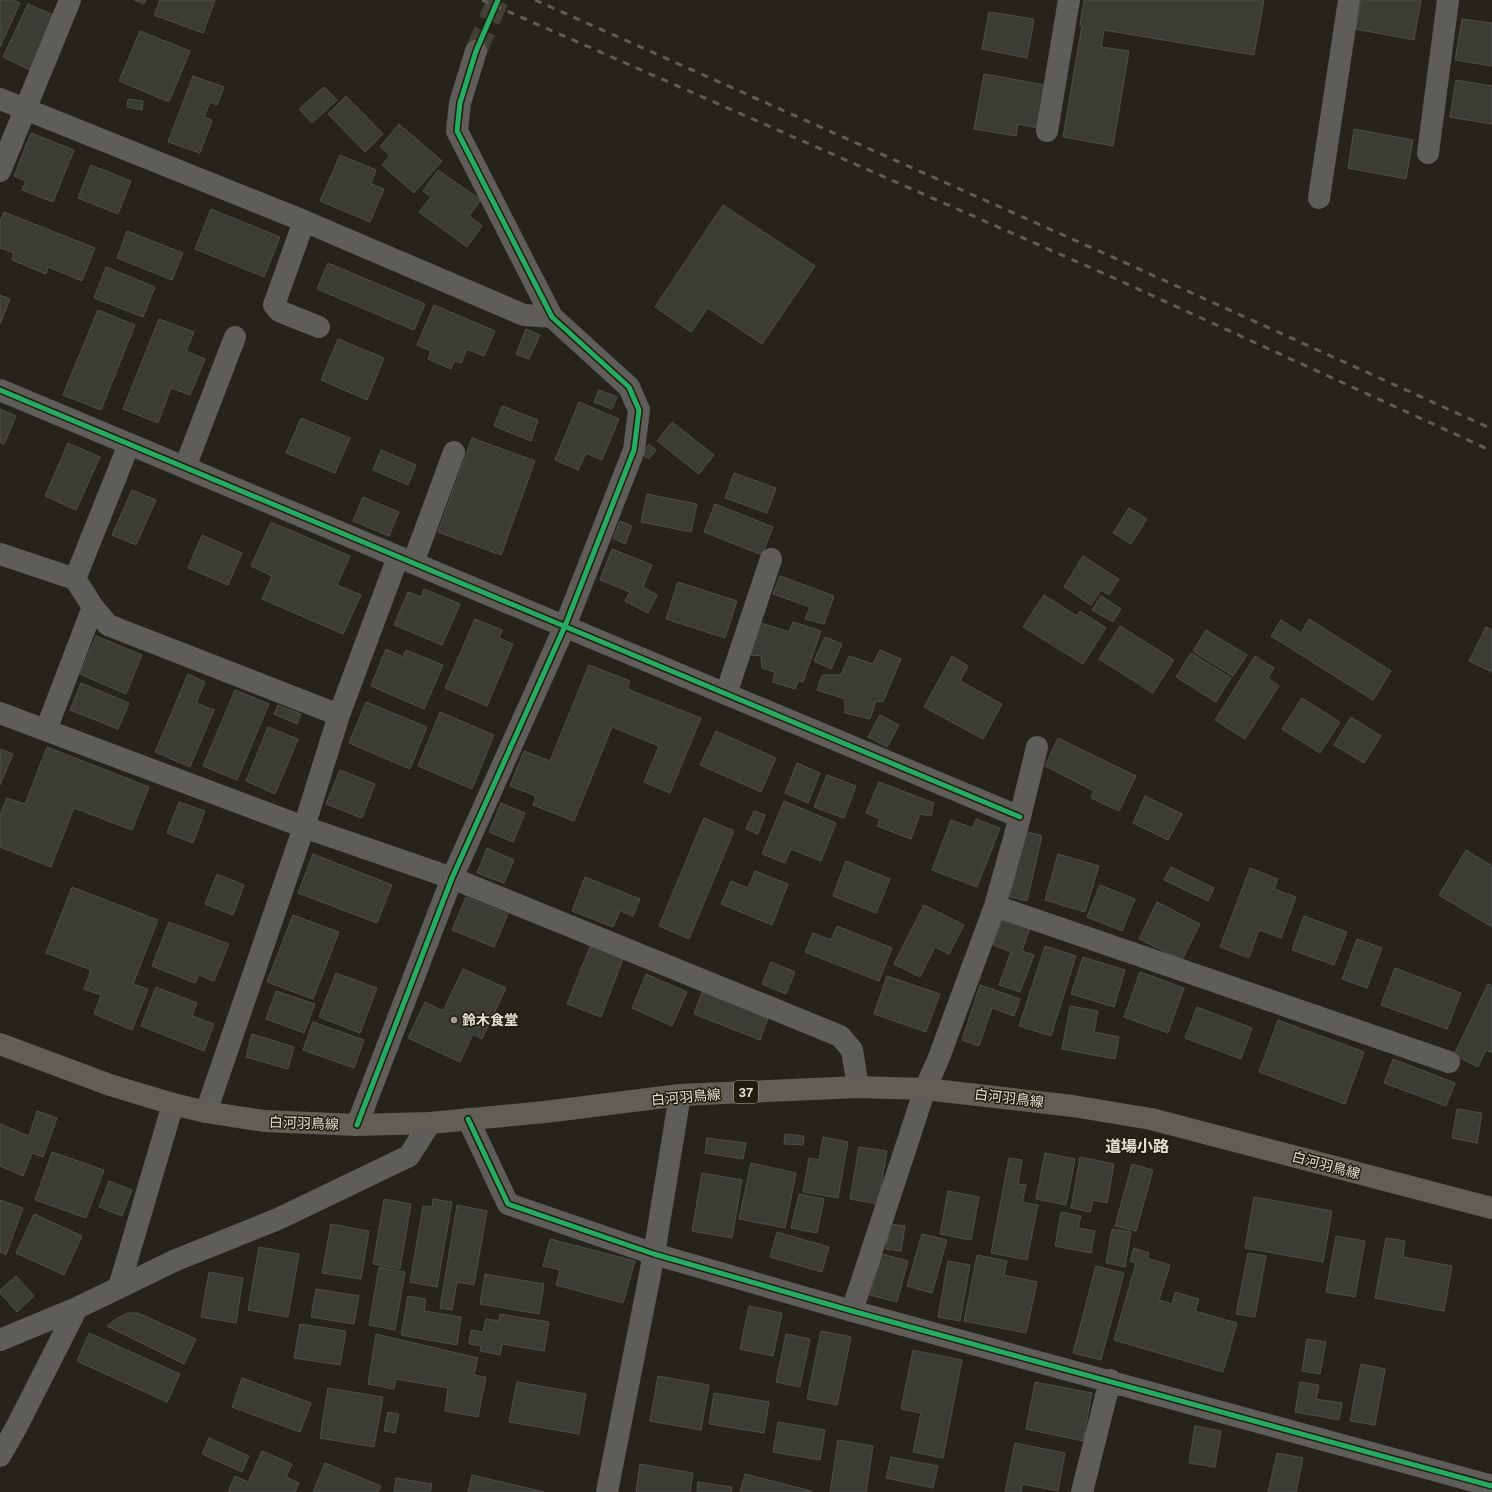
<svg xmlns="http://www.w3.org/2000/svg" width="1492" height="1492" viewBox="0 0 1492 1492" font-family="Arial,'Noto Sans JP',sans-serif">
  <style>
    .building { fill: #3b3c34; stroke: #4e4f48 }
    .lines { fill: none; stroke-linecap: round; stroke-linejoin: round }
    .minor-tunnel { stroke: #424036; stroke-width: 22; stroke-dasharray: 22 11; stroke-linecap: butt }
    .minor { stroke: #5f5d59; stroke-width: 22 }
    .major { stroke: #615e56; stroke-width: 22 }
    .rail { stroke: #5f5d57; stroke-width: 3; stroke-dasharray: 7 7; stroke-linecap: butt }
    .cycleway-casing { stroke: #201d0c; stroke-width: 8 }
    .cycleway { stroke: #26ab63; stroke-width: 5 }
    .poi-dot { fill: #a2a095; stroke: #201d0c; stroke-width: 1.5 }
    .labels { text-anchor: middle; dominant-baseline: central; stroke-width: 3; stroke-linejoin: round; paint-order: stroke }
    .shield { fill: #201d0c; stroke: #a9a79a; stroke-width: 1 }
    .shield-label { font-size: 13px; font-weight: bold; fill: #e4e2d7 }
    .poi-label { font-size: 14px; font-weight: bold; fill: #e4e2d7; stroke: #201d0c; text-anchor: start }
    .street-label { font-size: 14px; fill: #e4e2d7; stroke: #201d0c }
    .quarter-label { font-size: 16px; font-weight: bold; fill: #e4e2d7; stroke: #201d0c }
  </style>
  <rect width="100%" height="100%" fill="#26241a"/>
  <path class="building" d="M0,0H13L20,3L0,47Z
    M134,0H146L144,4Z
    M160,0H215L203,33L154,15Z
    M1084,0H1264L1254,55L1104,30L1101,47L1129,51L1113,146L1063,137L1082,26L1080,25Z
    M1361,0H1421L1414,40L1356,29Z
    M28,4L55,16L30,70L3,57Z
    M989,12L1034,19L1027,58L982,49Z
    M1462,19L1492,23V66L1455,60Z
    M140,31L190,51L169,102L119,81Z
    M984,74L1045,85L1037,128L1018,124L1016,136L974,129Z
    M193,76L224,87L217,105L210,102L204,117L212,120L200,153L168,142Z
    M1456,80L1492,86V124L1450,117Z
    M324,87L337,100L312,123L299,109Z
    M346,96L383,134L365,152L328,114Z
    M128,99L143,101L142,110L127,107Z
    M399,124L442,161L414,193L382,165L390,155L380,147Z
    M1354,129L1413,140L1406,179L1348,168Z
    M31,133L74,150L53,202L22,190L26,181L14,176Z
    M340,155L376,170L371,184L384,189L370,222L320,201Z
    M91,165L131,181L118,214L78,198Z
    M438,170L481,200L469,216L482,226L467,247L419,212L431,197L423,191Z
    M723,205L815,266L762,344L708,308L691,332L655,307Z
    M211,209L280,237L264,277L195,249Z
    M4,212L95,248L82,281L48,267L46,274L12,260L14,253L0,248V222Z
    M127,231L183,253L172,280L117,258Z
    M328,263L425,304L414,330L317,289Z
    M106,267L155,287L143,317L94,298Z
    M0,295L10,299L0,324Z
    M434,305L495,331L484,356L467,349L461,363L454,361L451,369L428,359L431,351L417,345Z
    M98,310L135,325L101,410L63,395Z
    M159,319L194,332L186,351L205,359L190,395L171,388L158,423L123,409Z
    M526,329L540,335L529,359L516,354Z
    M338,339L384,358L367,400L321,380Z
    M599,390L617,397L612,409L594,402Z
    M579,402L619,419L602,460L586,453L578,470L555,460Z
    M502,406L538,420L531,441L494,426Z
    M0,409L16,416L4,444L0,442Z
    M301,418L350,438L335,473L286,453Z
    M672,422L714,455L699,474L657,441Z
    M472,438L535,461L501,555L438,532Z
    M68,443L100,457L76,510L45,496Z
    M649,444L656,450L649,459L642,454Z
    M381,450L416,465L408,485L373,470Z
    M734,473L776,488L767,513L725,498Z
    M132,490L156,500L136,545L112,535Z
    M647,494L697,504L691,532L641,522Z
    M363,497L399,512L389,536L353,521Z
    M715,504L773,527L762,555L704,532Z
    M1129,508L1147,519L1131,544L1113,533Z
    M620,521L632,526L625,544L613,538Z
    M271,522L350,556L337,585L361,595L343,634L262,599L272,576L251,566Z
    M202,535L242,553L228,585L188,568Z
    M612,549L652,565L643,587L657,595L648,613L625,601L630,592L600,580Z
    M1083,556L1119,579L1109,595L1101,590L1091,605L1064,587Z
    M780,576L834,596L824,624L805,619L810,607L773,594Z
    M678,582L737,601L725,638L666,619Z
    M424,589L460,604L442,645L394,625L408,592L421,597Z
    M1044,595L1077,616L1080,611L1106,628L1083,664L1023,627Z
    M1101,596L1121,609L1113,622L1092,610Z
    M475,619L502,630L499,638L513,644L487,706L445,688Z
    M1309,619L1391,671L1373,700L1271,636L1281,620L1301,633Z
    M758,622L789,632L793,622L821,631L803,682L798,681L795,689L773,682L775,672L762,668L761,656L751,655Z
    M1120,626L1174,660L1153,693L1099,659Z
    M1486,627L1492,630V672L1469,661Z
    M1206,630L1247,655L1233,676L1193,651Z
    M96,636L142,655L126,694L80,674Z
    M825,637L842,644L831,669L814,661Z
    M386,649L403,657L406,650L443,665L424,709L371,686Z
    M880,650L901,659L883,702L876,701L870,719L845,713V699L817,690L822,675H841L849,656L873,664Z
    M1191,653L1231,678L1216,702L1176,677Z
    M952,656L968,666L960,681L1002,704L983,739L924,707Z
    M1255,656L1274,668L1268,678L1279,686L1245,739L1215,720Z
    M589,665L630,681L627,689L701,718L670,793L644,782L659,746L612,727L574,821L533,805L536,796L510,786L524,751L550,761Z
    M188,674L205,682L196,703L214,710L190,767L155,752Z
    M81,683L129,703L118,729L70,710Z
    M235,690L269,704L237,780L203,766Z
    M1302,698L1340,722L1320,753L1282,729Z
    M366,702L427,727L410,769L349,743Z
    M278,705L301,714L297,724L274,714Z
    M440,712L494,735L472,789L418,766Z
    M880,715L899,725L887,747L868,737Z
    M1351,717L1381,736L1364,763L1334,745Z
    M268,727L298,739L275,794L246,781Z
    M716,731L776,758L761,792L700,765Z
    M1058,738L1136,776L1119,811L1091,798L1094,791L1045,766Z
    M47,747L149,787L132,830L74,808L51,867L0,847V815L7,798L25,804Z
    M0,749L13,754L0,785Z
    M797,763L820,773L808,803L785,793Z
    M340,770L375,784L362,818L326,804Z
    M827,775L856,786L844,818L814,807Z
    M879,782L934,803L931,816L920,814L911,839L877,826L880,819L866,813Z
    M1145,796L1182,814L1168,840L1133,823Z
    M784,801L836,823L821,861L791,849L785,863L762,854Z
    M179,802L205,811L193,843L167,833Z
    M501,803L525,813L513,842L489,832Z
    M754,811L765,815L758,834L746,829Z
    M704,818L734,831L689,939L659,926Z
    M976,819L1000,828L977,887L932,870L951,820L973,828Z
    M1025,831L1042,836L1027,901L1010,897Z
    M487,848L514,860L504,883L477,873Z
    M1466,850L1492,866V927L1439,895Z
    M313,854L392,885L377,923L298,893Z
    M1058,854L1099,866L1085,912L1045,900Z
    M846,861L890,879L876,913L833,896Z
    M1171,867L1214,888L1208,901L1164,880Z
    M1250,868L1278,879L1274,889L1296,897L1281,938L1259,930L1249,958L1220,947Z
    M755,871L788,884L772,925L721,904L731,881L748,888Z
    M217,874L244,885L233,915L205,904Z
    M585,877L640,899L633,916L620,911L613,927L572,911Z
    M1100,885L1135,899L1122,931L1087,917Z
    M72,887L158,920L133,984L148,989L132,1030L94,1014L101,995L84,989L91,970L46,953Z
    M466,897L508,914L494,947L452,930Z
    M1157,902L1200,924L1182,960L1139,939Z
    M924,905L964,925L949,954L935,947L920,977L894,964Z
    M293,915L339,932L313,999L267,982Z
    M1304,916L1347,932L1334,965L1292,950Z
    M1003,918L1030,928L1022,951L1034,955L1020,992L999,985L1011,952L993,945Z
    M169,922L229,944L214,981L199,975L195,983L152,966Z
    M837,926L892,948L879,981L805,952L813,933L831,940Z
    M1357,939L1382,948L1367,988L1342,979Z
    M591,944L624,956L601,1017L567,1004Z
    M1045,946L1076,956L1051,1036L1019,1026Z
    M1083,957L1125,970L1114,1007L1071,994Z
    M771,962L795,972L786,994L762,984Z
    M1395,968L1461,993L1447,1029L1381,1005Z
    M463,969L506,988L482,1039L473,1034L460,1062L408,1038L425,1002L443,1011Z
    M1140,972L1184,988L1168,1033L1124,1017Z
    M336,973L377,988L360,1033L319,1017Z
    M646,974L687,992L672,1026L632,1008Z
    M887,976L940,994L926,1032L874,1014Z
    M1488,984L1492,986V1053L1486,1050L1478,1067L1454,1055Z
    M980,985L1020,999L1014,1016L992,1008L979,1046L962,1040Z
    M156,987L197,1003L192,1016L214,1024L204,1051L141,1026Z
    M276,991L315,1004L304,1033L266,1019Z
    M702,992L768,1018L760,1040L694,1014Z
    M1070,1006L1098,1011L1094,1032L1119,1037L1115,1059L1062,1049Z
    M1197,1007L1252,1028L1241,1059L1185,1038Z
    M1278,1020L1364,1052L1345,1104L1259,1072Z
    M313,1022L364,1040L354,1068L303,1050Z
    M252,1034L294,1047L288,1069L246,1057Z
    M1393,1059L1455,1083L1446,1106L1384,1083Z
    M1457,1109L1482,1113L1477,1143L1452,1138Z
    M37,1111L57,1118L43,1157L32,1153L23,1176L0,1166V1124L29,1136Z
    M785,1134L804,1136L803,1145L784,1144Z
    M823,1137L848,1142L838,1198L803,1192L809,1158L819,1160Z
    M707,1138L746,1143L743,1159L705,1153Z
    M859,1147L887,1151L878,1204L850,1199Z
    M52,1152L104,1170L86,1218L35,1200Z
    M1045,1153L1075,1159L1066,1205L1036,1199Z
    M1080,1157L1114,1164L1107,1203L1093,1200L1090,1212L1071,1208Z
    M1009,1158L1022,1160L1018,1184L1026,1185L1022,1202L1038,1205L1027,1260L991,1253Z
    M751,1163L796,1173L785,1228L739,1219Z
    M1132,1164L1153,1170L1136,1231L1115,1226Z
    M702,1173L742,1180L732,1238L692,1231Z
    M109,1181L132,1190L122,1216L99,1207Z
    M948,1191L979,1197L971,1240L940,1234Z
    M799,1194L824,1199L817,1233L791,1228Z
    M1254,1197L1332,1211L1323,1262L1245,1248Z
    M384,1199L411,1204L400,1269L373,1264Z
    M433,1199L452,1202L437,1287L410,1282L423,1206L432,1207Z
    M0,1200L23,1208L6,1255L0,1252Z
    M457,1205L487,1211L474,1285L457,1282L452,1310L440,1308Z
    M1061,1212L1081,1216L1078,1228L1095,1231L1091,1253L1055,1246Z
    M34,1214L82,1236L64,1275L16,1253Z
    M331,1224L369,1231L361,1279L322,1273Z
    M890,1224L905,1226L901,1251L886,1249Z
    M1112,1229L1131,1232L1125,1267L1106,1263Z
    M777,1232L829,1247L822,1272L770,1257Z
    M922,1234L947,1240L932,1293L907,1286Z
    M1336,1236L1365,1241L1355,1297L1326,1292Z
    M1386,1238L1405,1241L1403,1257L1452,1266L1444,1311L1375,1298Z
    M550,1239L635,1261L623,1303L556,1285L560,1270L543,1266Z
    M259,1247L299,1254L288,1317L248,1310Z
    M1134,1248L1149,1253L1147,1258L1170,1265L1159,1300L1172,1304L1175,1292L1199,1299L1195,1311L1237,1323L1223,1372L1114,1340L1136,1263L1130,1261Z
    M1248,1253L1266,1256L1255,1317L1236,1314Z
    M882,1254L908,1261L897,1302L870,1295Z
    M977,1255L1007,1261L1004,1275L1037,1282L1026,1333L964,1321Z
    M948,1261L970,1265L960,1321L938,1317Z
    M1096,1266L1124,1273L1101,1360L1073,1353Z
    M379,1267L405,1272L395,1330L369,1325Z
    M209,1272L243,1278L236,1323L201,1317Z
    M485,1274L544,1284L539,1314L480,1304Z
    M16,1276L34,1296L17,1312L0,1293V1290Z
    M316,1289L359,1296L354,1324L311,1317Z
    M408,1296L426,1299L424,1311L461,1317L457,1345L401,1335Z
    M749,1306L782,1313L773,1356L740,1349Z
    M128,1313H138L196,1339L184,1364L107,1326L116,1319Z
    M500,1314L549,1322L544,1351L502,1344L500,1355L480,1351L481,1346L469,1344L471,1330L483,1332L486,1319L499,1321Z
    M300,1324L346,1331L340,1365L294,1358Z
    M821,1331L851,1337L837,1405L807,1399Z
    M89,1333L180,1374L167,1402L77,1361Z
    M376,1334L478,1358L474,1375L486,1377L478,1417L445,1411L448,1388L396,1379L394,1389L368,1384Z
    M786,1334L810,1339L800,1387L776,1382Z
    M1307,1339L1326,1342L1320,1374L1302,1371Z
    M913,1350L962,1360L943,1458L913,1452L921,1413L901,1409Z
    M1361,1364L1385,1369L1375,1425L1350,1421Z
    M658,1376L709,1385L701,1430L650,1421Z
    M242,1378L311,1403L300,1432L232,1407Z
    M517,1382L586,1394L579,1434L509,1422Z
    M1035,1382L1092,1393L1083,1441L1026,1429Z
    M1300,1382L1319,1385L1316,1399L1342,1403L1339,1420L1295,1412Z
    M328,1388L383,1397L374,1447L320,1438Z
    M714,1393L769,1402L764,1433L709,1424Z
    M388,1412L399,1414L395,1433L384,1431Z
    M778,1422L825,1430L820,1460L773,1452Z
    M1195,1426L1221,1431L1215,1467L1189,1463Z
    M209,1438L249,1456L242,1472L202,1454Z
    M838,1440L873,1446L866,1492H830Z
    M1015,1443L1065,1453L1058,1491L1022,1484L1021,1492H1005Z
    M262,1451L292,1464L286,1477L299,1483L295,1492H228L235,1476L248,1482Z
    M1277,1453L1303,1458L1296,1492H1268Z
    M891,1457L938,1466L933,1488L886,1478Z
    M325,1463L381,1486L378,1492H313Z
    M640,1464L693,1473L690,1492H636Z
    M745,1474L811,1491V1492H740Z
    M472,1475L544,1492H468Z
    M396,1478L432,1484L430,1492H394Z
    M698,1482L732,1487L731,1492H697Z"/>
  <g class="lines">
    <path class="minor-tunnel" d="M476,51L498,0"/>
    <path class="minor" d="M0,99L304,221L524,315L552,317
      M1047,131L1069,0
      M1428,153L1448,0
      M0,171L70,0
      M1319,198L1349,0
      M304,221L274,305L279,311L319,327
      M0,390L1020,817
      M185,467L235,337
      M0,554L75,579L93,607L108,625L339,715
      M413,563L454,452
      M75,579L129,444
      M726,694L771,559
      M0,713L304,827L452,878L840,1036L852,1050L858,1087
      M46,730L93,607
      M995,906L1449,1062
      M206,1112L304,827L339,715L398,557
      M468,1119L508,1204L654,1254L852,1311L1492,1486
      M357,1125L452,878L565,626L634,450L639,410L629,387L552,317L457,131L460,103L476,51
      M119,1287L173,1104
      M852,1311L925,1089L938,1060L995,906L1020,817L1037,747
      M0,1340L77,1308L176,1260L278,1219L409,1156L430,1123
      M0,1456L17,1426L77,1308
      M607,1492L654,1254L680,1095
      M1082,1492L1110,1380"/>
    <path class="major" d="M0,1044L110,1085L173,1104L206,1112L264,1121L357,1125L430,1123L545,1112L680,1095L858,1087L925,1089L1073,1106L1151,1119L1492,1208"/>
    <path class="rail" d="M482,0L1105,274L1492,451
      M535,0L1108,255L1492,429"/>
    <g class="cycleway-casing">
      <path id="cycleway" d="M0,390L1020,817
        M468,1119L508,1204L654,1254L852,1311L1492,1486
        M357,1125L452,878L565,626L634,450L639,410L629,387L552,317L457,131L460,103L476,51L498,0"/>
    </g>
    <use href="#cycleway" class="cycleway"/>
  </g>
  <circle class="poi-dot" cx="454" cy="1020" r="4"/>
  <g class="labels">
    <rect class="shield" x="734" y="1081" width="24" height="22" rx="3"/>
    <g class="shield-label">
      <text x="746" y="1092">37</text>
    </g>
    <g class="poi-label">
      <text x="462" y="1020">鈴木食堂</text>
    </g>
    <g class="street-label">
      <text transform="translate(686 1097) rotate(-5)">白河羽鳥線</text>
      <text transform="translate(1009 1098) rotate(7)">白河羽鳥線</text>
      <text transform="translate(304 1123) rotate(2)">白河羽鳥線</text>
      <text transform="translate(1326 1165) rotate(15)">白河羽鳥線</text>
    </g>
    <g class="quarter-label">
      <text x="1137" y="1146">道場小路</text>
    </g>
  </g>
</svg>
